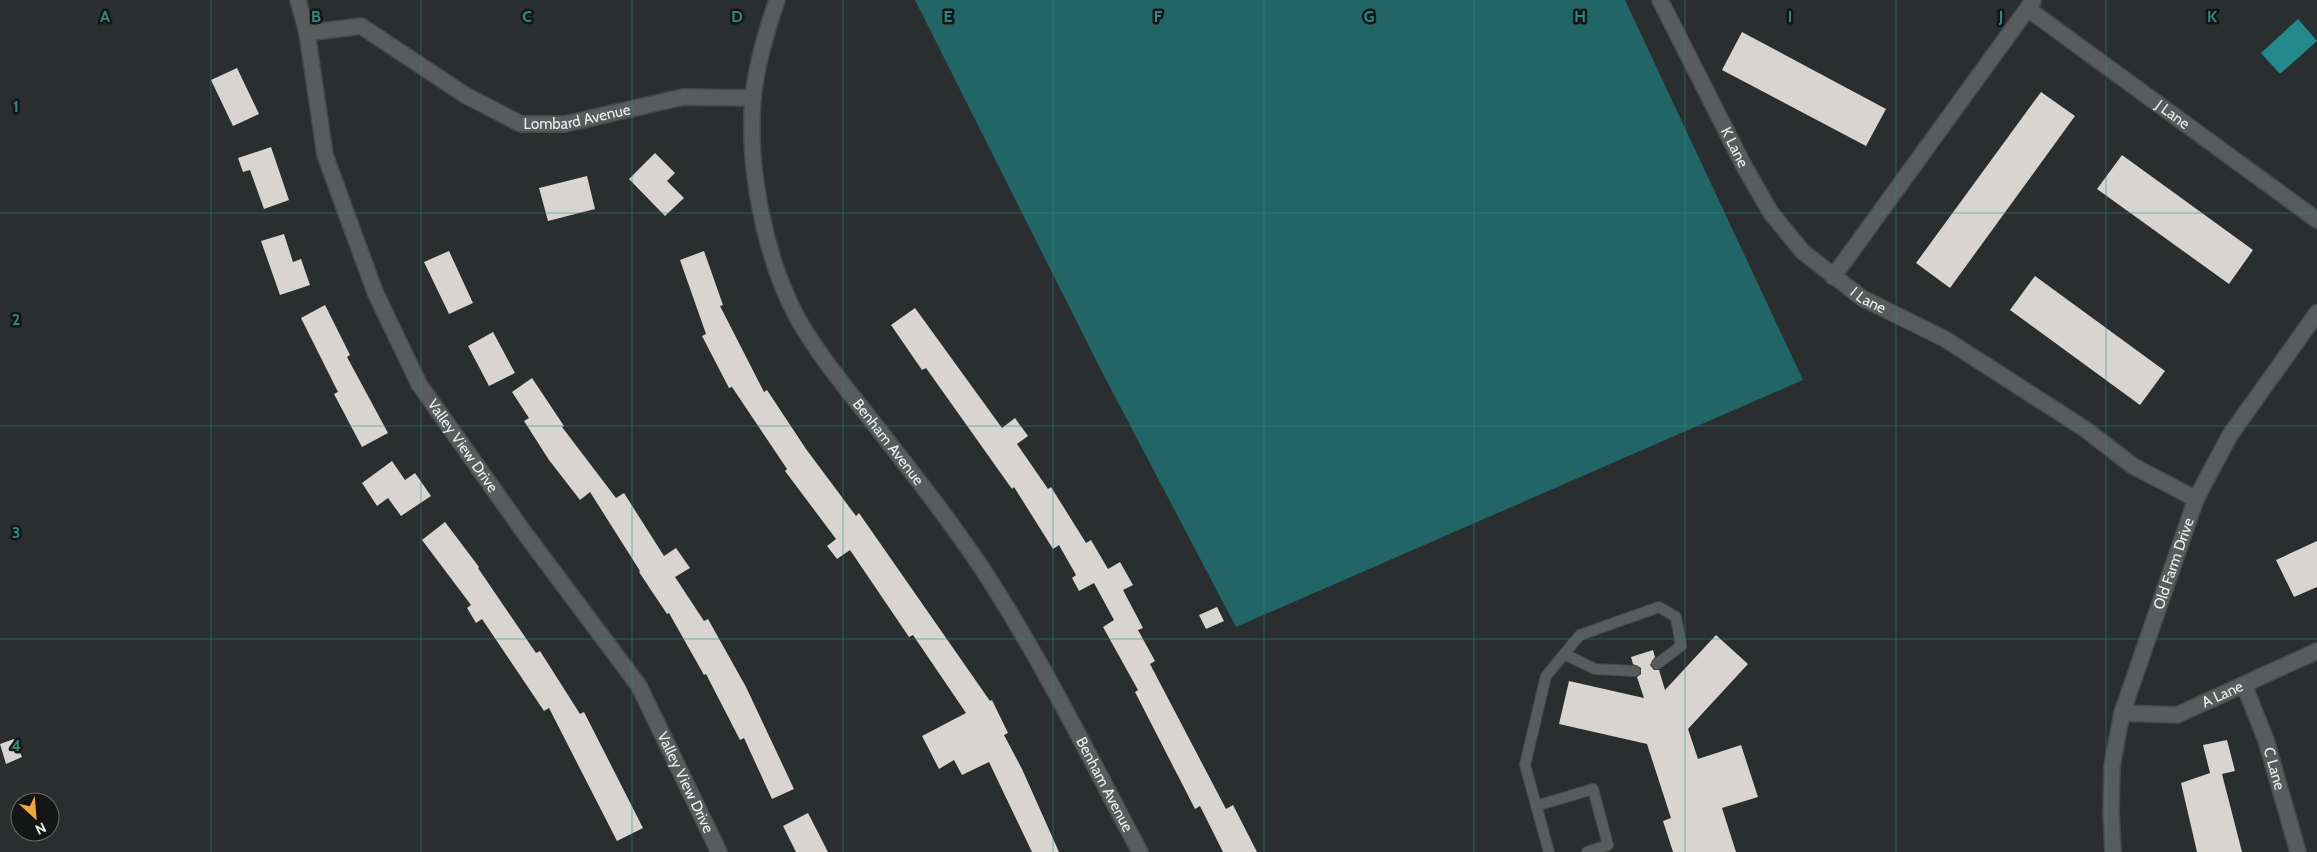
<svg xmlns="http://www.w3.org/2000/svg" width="2317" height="852" viewBox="0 0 2317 852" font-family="Cabin,sans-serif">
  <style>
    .forest { fill: #226567 }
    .water { fill: #24898c }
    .building { fill: #d7d4d1 }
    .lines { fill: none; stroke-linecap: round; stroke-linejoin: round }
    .lane-casing { stroke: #484a4a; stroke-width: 12 }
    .street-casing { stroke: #484a4a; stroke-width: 18 }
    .lane { stroke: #585c5c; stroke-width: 10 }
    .street { stroke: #585c5c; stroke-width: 15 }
    .grid { fill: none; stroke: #308882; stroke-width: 1; stroke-opacity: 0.55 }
    .labels { text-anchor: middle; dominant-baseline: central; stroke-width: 5; stroke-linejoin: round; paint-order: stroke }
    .street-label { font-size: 15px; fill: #eef0f0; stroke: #141616 }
    .grid-label { font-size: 16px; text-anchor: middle; font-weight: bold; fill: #308882; stroke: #141616; stroke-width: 5; stroke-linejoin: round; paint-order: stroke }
  </style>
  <rect width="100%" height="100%" fill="#2a2e2e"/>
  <path class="forest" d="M915,0H1625L1803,380L1236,627L1102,372Z"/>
  <path class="water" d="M2298,19L2317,41L2280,74L2261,53Z"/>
  <path class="building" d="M1742,32L1886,109L1866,146L1722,70Z
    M237,68L259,114L233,126L211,80Z
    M2041,92L2075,116L1950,288L1916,263Z
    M271,147L289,200L264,209L250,170L243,172L238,158Z
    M655,153L675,173L667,181L684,198L665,216L629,179Z
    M2122,155L2253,250L2229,284L2097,189Z
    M587,176L595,209L548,221L539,188Z
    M284,234L293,262L301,259L310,285L280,295L261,241Z
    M449,251L473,303L449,314L424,262Z
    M704,251L723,305L720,306L764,392L767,390L806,449L856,516L859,513L990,701L992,700L1008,733L1004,735L1022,769L1059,852H1032L989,762L962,775L954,760L939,769L922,736L966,713L913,635L909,637L850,550L837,559L827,546L836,539L785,471L787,469L732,387L729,388L702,336L706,334L680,260Z
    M2035,276L2165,371L2140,405L2010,310Z
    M325,305L350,355L347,357L388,433L362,447L334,394L338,392L301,318Z
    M915,308L1002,428L1015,418L1028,436L1017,444L1048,489L1051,487L1086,543L1091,540L1108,569L1120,562L1133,585L1123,590L1143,628L1138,630L1155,661L1150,664L1226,809L1233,805L1257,852H1223L1200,806L1195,809L1135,692L1138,690L1103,627L1114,620L1094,583L1079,591L1072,578L1076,575L1059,545L1053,549L1014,487L1012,489L926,368L922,370L891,325Z
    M493,332L515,373L489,386L468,346Z
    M532,378L564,426L562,427L616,498L624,493L664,556L676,548L690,568L675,577L704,621L708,619L746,687L794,789L772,799L744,738L740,740L706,674L704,675L669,613L667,614L639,572L640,571L590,492L580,500L549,460L524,421L529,418L512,392Z
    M392,461L405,480L415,473L431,496L401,516L388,498L377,506L362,483Z
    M445,522L479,567L478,568L536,653L540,651L580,714L584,712L643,828L617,841L549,708L544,711L482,619L476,623L467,608L471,605L422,540Z
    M2317,541V587L2294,597L2276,560Z
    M1217,607L1224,621L1206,629L1199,615Z
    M1716,635L1748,664L1688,729L1698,759L1741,745L1758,797L1722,808L1736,852H1673L1663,821L1671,818L1647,744L1559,724L1569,681L1644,698L1637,677L1641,674V668L1633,664L1631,657L1653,650L1655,657L1650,665L1654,670H1659L1665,690Z
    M14,739L22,757L6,764L0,744Z
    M2227,740L2235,771L2222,774L2242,852H2197L2181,783L2210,773L2203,745Z
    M808,813L828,852H796L783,826Z"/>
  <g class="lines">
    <g class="lane-casing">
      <path id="lane" d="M1564,654L1595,669L1635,671
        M1536,806L1593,789L1608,845L1587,852
        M1549,852L1525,765L1546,676L1580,635L1659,607L1676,617L1681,646L1657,664"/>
    </g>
    <g class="street-casing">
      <g id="street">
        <path id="s1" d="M298,0L307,33L325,155L375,292L419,384L526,535L639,686L719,852"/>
        <path id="s2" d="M777,0C766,32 756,65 753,99C747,167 765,259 798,319C819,356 846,388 872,421C911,471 950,520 985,573C1043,662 1090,758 1140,852"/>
        <path id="s3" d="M1660,0L1744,166L1771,213L1803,252L1862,298L1945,339L2085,429L2133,466L2196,499"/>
        <path id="s4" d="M2028,9L2317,220"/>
        <path id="s5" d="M307,33L361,26L465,95L521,124H565L683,97L753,98"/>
        <path d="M1833,277L2033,1"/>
        <path id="s6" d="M2244,685L2266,740L2298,852"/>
        <path id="s7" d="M2122,713L2177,715L2317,651"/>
        <path id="s8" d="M2113,852L2111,811L2112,766L2122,713L2196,499L2230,435L2317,313"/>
      </g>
    </g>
    <use href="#lane" class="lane"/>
    <use href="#street" class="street"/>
  </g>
  <path class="grid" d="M211,0V852M421,0V852M632,0V852M843,0V852M1053,0V852M1264,0V852M1474,0V852M1685,0V852M1896,0V852M2106,0V852M0,213H2317M0,426H2317M0,639H2317"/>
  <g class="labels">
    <g class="street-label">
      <text stroke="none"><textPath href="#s5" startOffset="299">Lombard Avenue</textPath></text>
      <text stroke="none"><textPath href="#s4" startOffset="179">J Lane</textPath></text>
      <text stroke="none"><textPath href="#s3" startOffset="165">K Lane</textPath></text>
      <text stroke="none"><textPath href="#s3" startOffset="372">I Lane</textPath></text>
      <text stroke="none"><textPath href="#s2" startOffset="482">Benham Avenue</textPath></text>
      <text stroke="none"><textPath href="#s1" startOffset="481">Valley View Drive</textPath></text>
      <text stroke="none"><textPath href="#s8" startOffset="298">Old Farm Drive</textPath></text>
      <text stroke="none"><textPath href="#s7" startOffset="105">A Lane</textPath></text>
      <text stroke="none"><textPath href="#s6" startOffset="89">C Lane</textPath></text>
      <text stroke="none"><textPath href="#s1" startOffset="886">Valley View Drive</textPath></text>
      <text stroke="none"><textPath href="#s2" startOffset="888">Benham Avenue</textPath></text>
    </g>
  </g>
  <g class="grid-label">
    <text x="105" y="22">A</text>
    <text x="316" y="22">B</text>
    <text x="527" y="22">C</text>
    <text x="737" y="22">D</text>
    <text x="948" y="22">E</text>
    <text x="1158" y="22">F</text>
    <text x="1369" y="22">G</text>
    <text x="1580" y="22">H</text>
    <text x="1790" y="22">I</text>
    <text x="2001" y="22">J</text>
    <text x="2212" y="22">K</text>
    <text x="16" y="112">1</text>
    <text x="16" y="325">2</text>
    <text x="16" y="538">3</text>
    <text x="16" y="751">4</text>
  </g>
  <g transform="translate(35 817) rotate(154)"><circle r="24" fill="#141616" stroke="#6b6d6d"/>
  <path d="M0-4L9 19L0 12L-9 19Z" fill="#efa73d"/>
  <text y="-8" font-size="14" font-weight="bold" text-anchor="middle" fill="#eef0f0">N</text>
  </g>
</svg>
